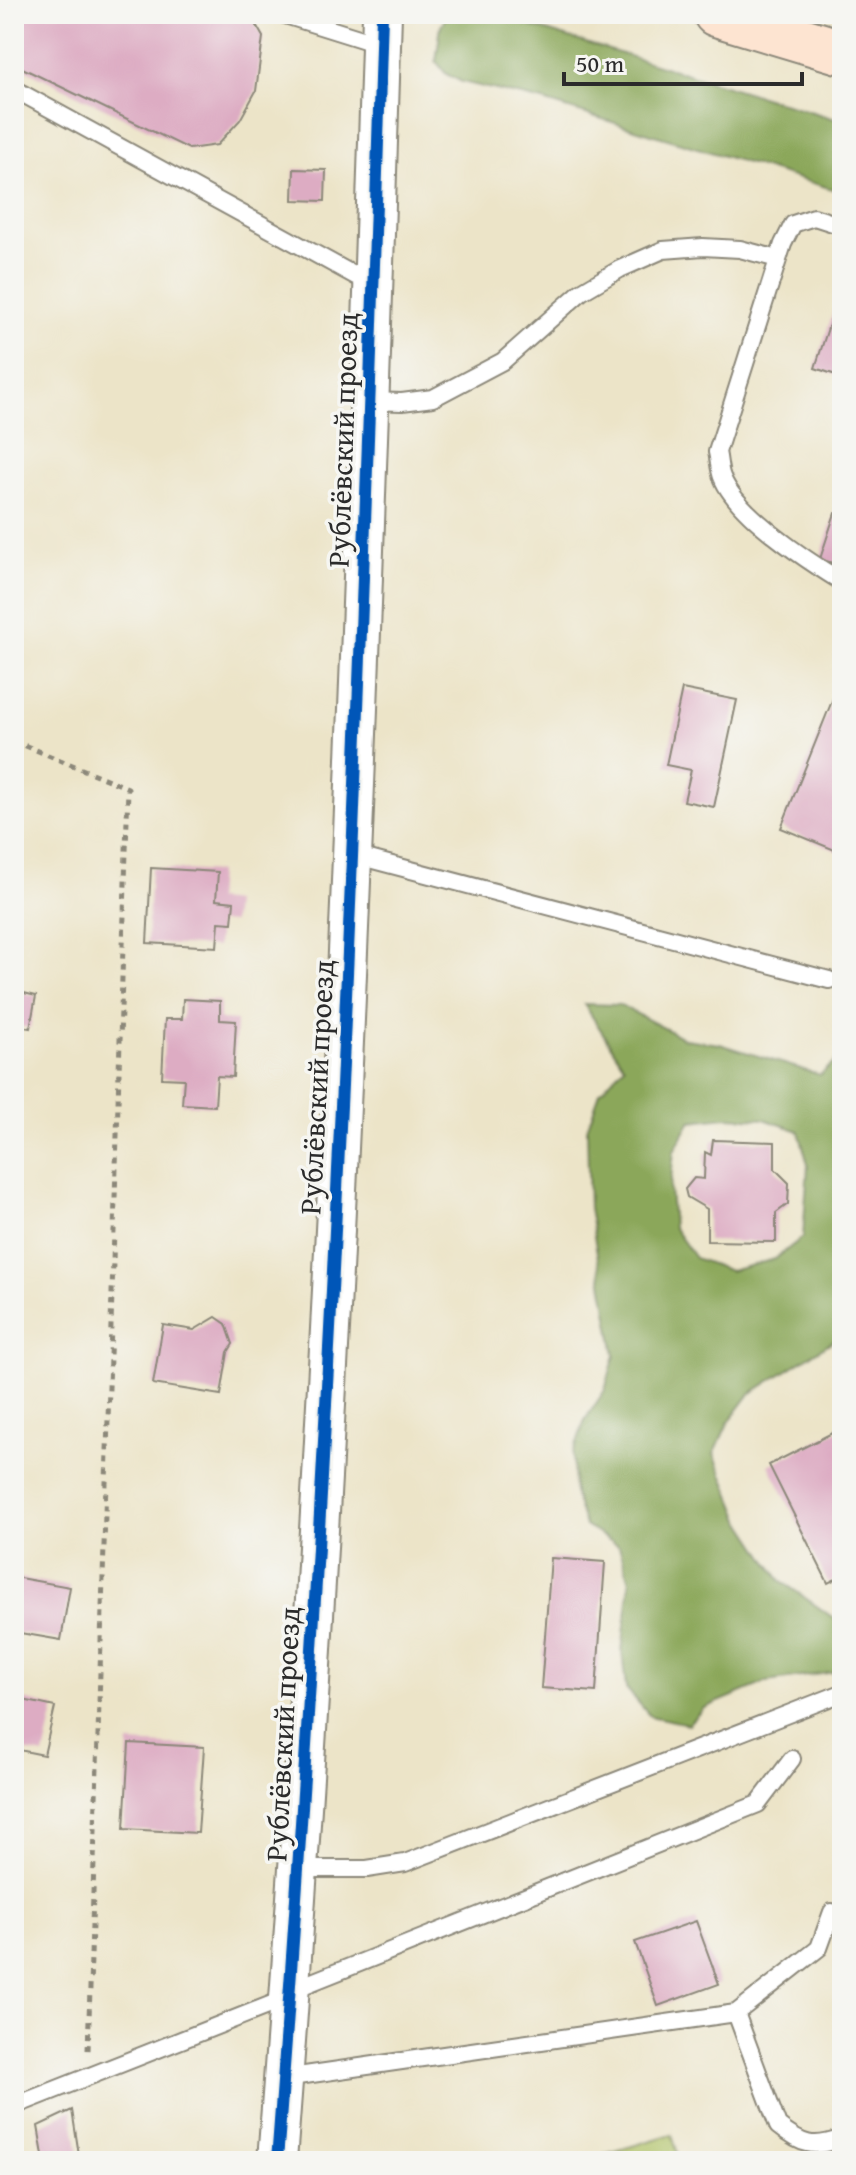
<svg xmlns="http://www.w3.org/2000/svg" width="856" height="2175" viewBox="0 0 856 2175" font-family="'Gentium Book Plus',serif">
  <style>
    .green { fill: #afc165; stroke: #6d7648; stroke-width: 2 }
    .forest { fill: #8ba75a; stroke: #5b6942; stroke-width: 2; fill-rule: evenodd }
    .building { fill: #ddacc3 }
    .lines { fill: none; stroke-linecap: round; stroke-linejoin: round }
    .service-casing { stroke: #8c887a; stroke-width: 20 }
    .tertiary-casing { stroke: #8c887a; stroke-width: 42 }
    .secondary-casing { stroke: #8c887a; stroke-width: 48 }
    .path { stroke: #8c887a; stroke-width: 5; stroke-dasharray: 6 6; stroke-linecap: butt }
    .service { stroke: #fff; stroke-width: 16 }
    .tertiary { stroke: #fff; stroke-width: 38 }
    .secondary { stroke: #fde4d1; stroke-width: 44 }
    .cycleway-casing { stroke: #f6f6f2; stroke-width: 17 }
    .cycleway { stroke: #0057b8; stroke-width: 12 }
    .labels { text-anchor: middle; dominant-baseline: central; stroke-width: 7; stroke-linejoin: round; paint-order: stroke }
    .street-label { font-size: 30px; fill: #2b2b2b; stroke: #f6f6f2 }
  </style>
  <rect width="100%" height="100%" fill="#f6f6f2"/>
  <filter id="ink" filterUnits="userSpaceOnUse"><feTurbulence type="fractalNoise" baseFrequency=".0125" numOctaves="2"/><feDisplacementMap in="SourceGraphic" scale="16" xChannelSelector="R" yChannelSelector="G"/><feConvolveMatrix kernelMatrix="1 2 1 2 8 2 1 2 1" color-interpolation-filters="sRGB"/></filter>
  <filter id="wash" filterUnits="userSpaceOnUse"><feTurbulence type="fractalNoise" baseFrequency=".006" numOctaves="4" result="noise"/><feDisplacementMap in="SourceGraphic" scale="32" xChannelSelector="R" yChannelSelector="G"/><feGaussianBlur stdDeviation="1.8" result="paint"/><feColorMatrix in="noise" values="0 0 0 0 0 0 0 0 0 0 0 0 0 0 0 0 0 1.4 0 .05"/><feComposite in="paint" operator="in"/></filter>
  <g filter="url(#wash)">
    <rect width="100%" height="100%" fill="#ece4c8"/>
    <path class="green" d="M672,2134L680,2161H593L592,2158Z"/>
    <path class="forest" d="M449,14H491L842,121V192L543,101L462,82L446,74L436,61L441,25Z
      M584,1004L620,1005L685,1039L720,1044L820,1075L842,1056V1335L750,1394L728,1423L714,1454L741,1520L780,1580L842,1624V1671L767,1682L704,1708L688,1724L650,1716L626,1688L622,1652L630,1581L619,1546L585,1526L574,1493L573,1454L585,1420L605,1390L615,1355L589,1208L587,1129L600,1092L624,1066ZM727,1117L764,1119L799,1131L808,1165L803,1237L775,1259L730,1271L695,1258L673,1227L670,1189L674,1151L691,1121Z"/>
    <g id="blocks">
      <path class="building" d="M14,14H250L263,37L256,91L240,120L217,145L189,149L14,64Z
        M294,169L326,170L325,201L293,200Z
        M841,288H842V377L815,368Z
        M835,513L842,516V566L820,559Z
        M842,676V853L781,828Z
        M682,689L737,700L714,807L684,801L691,770L666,765Z
        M151,868L218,872L216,900L234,902L232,923L219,922L217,947L147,943Z
        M14,984L22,986L20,992L36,996L30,1028L19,1026L18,1030H14Z
        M183,999L220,1001V1020L236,1021L233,1077L217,1076L215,1106L182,1104L184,1079L162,1078L165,1019H182Z
        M713,1140L775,1142V1169L789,1183L788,1204L776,1213V1242L707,1241V1209L687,1197L685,1189L694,1178L704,1179L705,1152L711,1155Z
        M216,1317L226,1324L233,1344L228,1352L221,1395L153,1384L163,1325L194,1330Z
        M842,1428V1576L828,1583L769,1465Z
        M551,1558L605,1562L596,1692L541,1688Z
        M14,1577L70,1587L61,1640L14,1632Z
        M14,1698L55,1707L44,1755L14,1749Z
        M129,1743L204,1747L198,1833L124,1829Z
        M696,1921L719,1984L658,2006L635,1942Z
        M72,2110L80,2161H44L38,2126Z"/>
    </g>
  </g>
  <g filter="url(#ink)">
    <use href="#blocks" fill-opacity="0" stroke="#8c887a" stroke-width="2"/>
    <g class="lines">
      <g class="service-casing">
        <path id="service" d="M282,14L381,45
          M14,89L374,286
          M842,226L814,217L793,224L783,244L717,452C719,460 719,470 722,477C736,514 808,561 842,582
          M369,401L402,402L433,398L450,389L503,361L581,292L620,269L663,250L703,247L740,249L778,259
          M354,855L829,980
          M300,1869H367L405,1863L842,1693
          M292,1990L758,1804L792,1759
          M736,2013L778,2126C801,2145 814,2149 842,2138
          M284,2078L736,2013L819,1948L832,1912
          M14,2106L290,1997"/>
      </g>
      <g class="tertiary-casing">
        <path id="tertiary" d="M277,2161C332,1446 360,730 382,14"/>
      </g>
      <g class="secondary-casing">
        <path id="secondary" d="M716,14L842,52"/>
      </g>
      <path class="path" d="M14,741L128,788L88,2051"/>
      <use href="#service" class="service"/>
      <use href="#tertiary" class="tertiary"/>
      <use href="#secondary" class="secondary"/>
      <g class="cycleway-casing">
        <path id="cycleway" d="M277,2161C332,1446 360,730 382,14"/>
      </g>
      <use href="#cycleway" class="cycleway"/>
    </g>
  </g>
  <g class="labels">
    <g class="street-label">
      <text transform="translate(342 440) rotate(-88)">Рублёвский проезд</text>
      <text transform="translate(316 1087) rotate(-87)">Рублёвский проезд</text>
      <text transform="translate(282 1734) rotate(-87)">Рублёвский проезд</text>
    </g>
  </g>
  <rect width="856" height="2175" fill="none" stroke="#f6f6f2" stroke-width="48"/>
  <path d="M564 72v12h238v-12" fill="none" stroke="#2b2b2b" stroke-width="4"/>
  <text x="576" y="72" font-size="24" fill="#2b2b2b" stroke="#f6f6f2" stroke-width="6" paint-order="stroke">50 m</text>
</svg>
